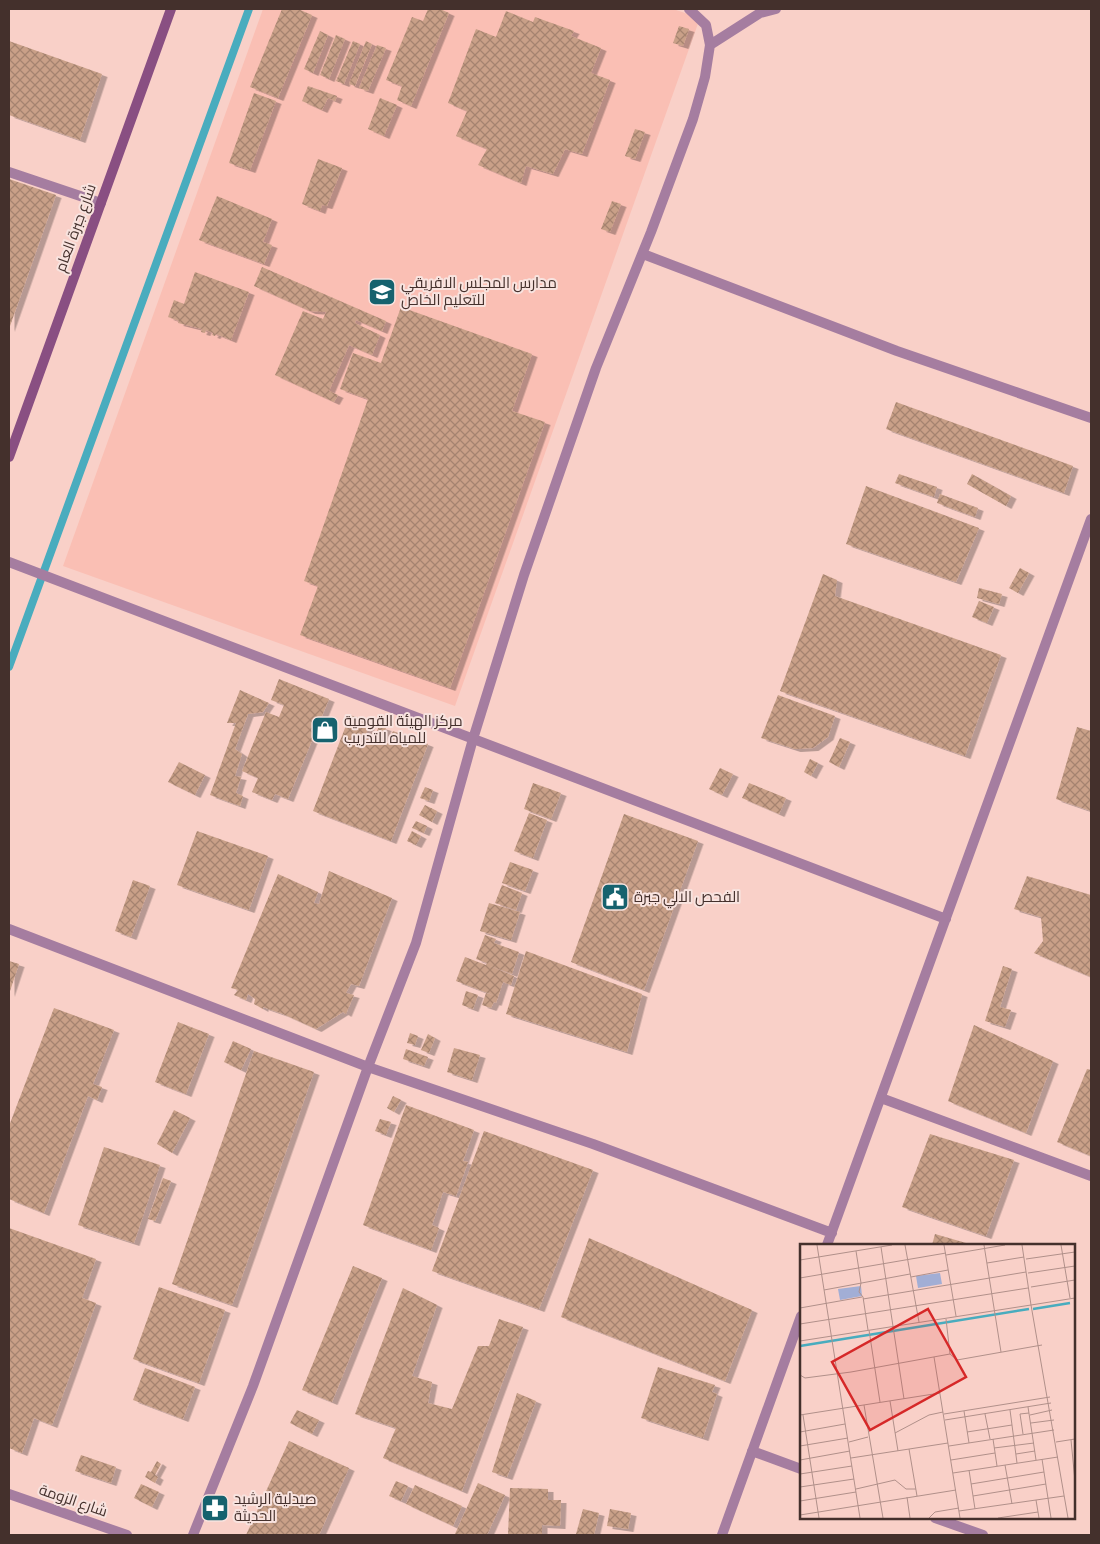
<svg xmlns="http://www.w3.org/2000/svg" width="1100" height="1544" viewBox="0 0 1100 1544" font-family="'Source Sans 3',Cairo,sans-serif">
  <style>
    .built { fill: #fabfb4 }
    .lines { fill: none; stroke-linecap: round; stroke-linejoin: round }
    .stream { stroke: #49acbe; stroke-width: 8 }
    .building { fill: url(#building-cross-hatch); filter: url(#shadow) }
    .minor { stroke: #a57da0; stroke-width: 10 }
    .tertiary { stroke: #a57da0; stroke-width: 10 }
    .secondary { stroke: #894f82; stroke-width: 10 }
    .labels { text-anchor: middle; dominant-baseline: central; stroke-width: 4; stroke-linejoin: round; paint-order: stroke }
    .street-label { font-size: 15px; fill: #44302c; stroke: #f8e3df }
    .poi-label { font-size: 15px; fill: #44302c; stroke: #f8e3df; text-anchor: start }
    .inset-river { fill: none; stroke: #49acbe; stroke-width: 2.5 }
    .inset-road { fill: none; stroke: #b1908a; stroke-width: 1 }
    .view { fill: #d62828; fill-opacity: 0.15; stroke: #d62828; stroke-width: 2.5 }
    .inset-edge { fill: none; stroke: #44302c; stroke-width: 2.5 }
  </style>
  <defs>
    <pattern id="building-cross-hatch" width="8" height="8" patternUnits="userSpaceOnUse" patternTransform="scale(1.25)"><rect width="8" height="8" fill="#c9a088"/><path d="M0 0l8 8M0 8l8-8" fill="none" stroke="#a5836f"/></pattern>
    <filter id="shadow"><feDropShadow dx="5.5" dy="3" stdDeviation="0" flood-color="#0004"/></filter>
  </defs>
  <rect width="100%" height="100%" fill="#f9d0c8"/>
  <path class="built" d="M263,9H673L700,18L455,706L63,566Z"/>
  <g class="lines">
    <path class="stream" d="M9,667L249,9"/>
  </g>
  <path class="building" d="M282,9H298L312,15L278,98L250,87Z
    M428,9H440L449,13L411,106L397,100L402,86L386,80L412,17L423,21Z
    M506,11L533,22L535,17L574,31L571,36L601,48L591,73L610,80L582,154L565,149L553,174L526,166L521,183L478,165L487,149L456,136L467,111L448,103L476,29L496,37Z
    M679,26L689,29L683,46L673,43Z
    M320,31L328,35L313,73L304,69Z
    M336,35L345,39L329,79L320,75Z
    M9,41L102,74L80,140L9,115Z
    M353,41L360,44L344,84L336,81Z
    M366,41L372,44L355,86L349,84Z
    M377,45L386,48L368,91L359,88Z
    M308,86L337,96L335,101L328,98L322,110L302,101Z
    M254,93L276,101L250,170L229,163Z
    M380,98L397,105L384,136L368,129Z
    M635,129L645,132L635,159L625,156Z
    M318,159L342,168L327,206L322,205L320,211L302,204Z
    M9,179L56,195L9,329Z
    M217,196L272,219L263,242L272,245L264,264L199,240Z
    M612,201L621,204L610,232L601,229Z
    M262,267L386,321L382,331L356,320L355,323L380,335L372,355L349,345L329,391L338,395L334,402L275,375L303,311L323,319L326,312L310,311L254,286Z
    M195,272L249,292L231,340L216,334L215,336L212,335L213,333L206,330L205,333L201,332L202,329L178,323L179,321L168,317L174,300L184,304Z
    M401,307L532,354L512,411L545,422L450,688L300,635L318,586L304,581L368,399L340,389L353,353L381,363Z
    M896,402L1073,466L1064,493L886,429Z
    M899,474L937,487L934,497L895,483Z
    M972,474L1011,496L1006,506L967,484Z
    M866,486L979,528L956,582L846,544Z
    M940,494L978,508L975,517L937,503Z
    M1020,568L1029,573L1018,593L1009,588Z
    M823,574L837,580L835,596L1001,655L965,756L780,691Z
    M979,588L1002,594L999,604L977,598Z
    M979,601L994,607L987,623L972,617Z
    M279,679L329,699L288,799L275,794L272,800L252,792L258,778L242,771L266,712L279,717L284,705L271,700Z
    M240,690L269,703L263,712L248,714L235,749L242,754L235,776L241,777L236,793L243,796L240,806L210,795L236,723H227Z
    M778,695L835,716L828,737L813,748L795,749L761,738Z
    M350,715L371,722L364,738L373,741L379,726L386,728L381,740L388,743L393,731L428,744L391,841L313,811Z
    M1077,727L1091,731V811L1056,799Z
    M840,738L850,742L839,767L829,762Z
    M810,759L818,763L811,776L804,772Z
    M179,762L205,775L195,795L168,782Z
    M720,768L733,774L722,795L709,789Z
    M533,783L561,793L551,819L524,809Z
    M749,783L786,798L779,814L742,798Z
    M425,787L433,790L429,801L420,798Z
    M425,805L437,811L432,822L419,815Z
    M529,813L547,820L533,858L514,851Z
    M624,814L698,841L644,990L571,962Z
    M416,821L427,826L424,833L412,828Z
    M197,831L268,856L249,910L177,885Z
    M412,831L421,836L416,845L407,841Z
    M510,862L533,870L525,891L502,883Z
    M329,871L392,898L359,986L351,984L346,993L354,995L346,1014L343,1012L316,1029L283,1014L263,1007V1009L254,1004L255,999L248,994L246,1000L234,995L238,990L231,988L278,874L318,892L314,903L319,904Z
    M1027,876L1091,895V977L1034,953L1043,941L1041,917L1014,909Z
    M133,880L150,886L131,937L115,931Z
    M502,885L522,893L516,910L495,903Z
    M489,903L520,912L511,940L480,931Z
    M485,935L496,939L494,943L519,952L512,974L490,966L514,976L511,985L503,982L496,1003L494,1002L491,1008L482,1005L486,993L493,995L456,981L465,957L486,965L487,963L476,959Z
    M526,951L642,994L627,1052L506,1014Z
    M9,961L19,964L9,994Z
    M1003,966L1012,969L1000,1007L1011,1010L1005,1027L985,1021Z
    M466,991L478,995L473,1009L462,1005Z
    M54,1008L114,1030L93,1084L102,1087L97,1100L88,1096L44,1213L9,1199V1126Z
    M178,1022L209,1034L186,1094L155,1082Z
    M974,1025L1053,1061L1026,1133L948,1101Z
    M410,1033L418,1036L415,1045L407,1043Z
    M428,1034L435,1038L429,1053L421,1050Z
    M233,1041L251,1049L241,1070L224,1062Z
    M454,1048L480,1055L472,1080L447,1072Z
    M406,1049L428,1057L424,1066L403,1059Z
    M254,1051L314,1072L232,1305L172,1284Z
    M1087,1069L1091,1070V1156L1057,1142Z
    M393,1096L401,1100L394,1112L387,1108Z
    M406,1105L474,1130L463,1161L468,1162L456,1196L443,1192L432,1225L439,1228L431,1250L363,1225Z
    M174,1110L190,1118L172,1153L157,1144Z
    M380,1119L391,1122L386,1135L375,1131Z
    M484,1131L593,1170L539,1309L432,1271Z
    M930,1134L1014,1160L986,1236L902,1207Z
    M104,1147L160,1165L134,1243L78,1225Z
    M163,1178L171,1181L155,1221L148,1219Z
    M9,1228L96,1259L82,1298L96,1303L52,1425L34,1418L22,1453L9,1448Z
    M935,1234L973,1245H932Z
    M589,1238L752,1310L725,1381L561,1317Z
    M353,1266L382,1278L332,1402L302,1390Z
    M159,1287L225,1310L199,1383L133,1359Z
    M403,1288L437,1305L412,1376L432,1382L428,1403L452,1409L478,1346H489L499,1319L523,1327L462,1491L383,1458L396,1428L355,1414Z
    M658,1367L715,1385L712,1392L717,1394L703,1438L641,1418Z
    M145,1368L195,1387L183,1419L133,1400Z
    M517,1393L536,1401L507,1477L492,1472Z
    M297,1410L319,1420L312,1434L290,1423Z
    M289,1441L349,1468L319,1535H246Z
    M81,1455L116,1467L111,1483L75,1471Z
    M157,1461L161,1464L155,1475L158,1477L155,1483L145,1477L148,1471L151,1472Z
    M396,1481L408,1486L401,1501L389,1496Z
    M478,1483L505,1495L487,1535H457L455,1534Z
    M141,1484L159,1492L152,1507L134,1498Z
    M415,1485L462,1506L453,1526L406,1504Z
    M510,1488L548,1489V1500H561L560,1526L542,1525V1535H508Z
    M583,1509L599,1513L594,1535L576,1534Z
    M610,1509L631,1513L628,1529L607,1526Z"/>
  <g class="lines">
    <path class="minor" d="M710,45L760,13L776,9
      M9,172L101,203
      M643,254L897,351L1091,418
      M9,562L946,919
      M9,929L368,1067L593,1144L832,1233
      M881,1098L1091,1176
      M827,1245L1091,519
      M752,1451L801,1469
      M935,1518L983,1535
      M193,1535L253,1386L368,1067L416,943L473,739L524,575L596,368L651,232L693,119L705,77L710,45L706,25L689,9
      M722,1535L801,1316"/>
    <path class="tertiary" d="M9,1494L127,1535"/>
    <path class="secondary" d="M9,457L171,9"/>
  </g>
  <defs>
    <g id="school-square" transform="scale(1.4375)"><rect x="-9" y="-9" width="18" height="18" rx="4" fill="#16626e" stroke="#f8e3df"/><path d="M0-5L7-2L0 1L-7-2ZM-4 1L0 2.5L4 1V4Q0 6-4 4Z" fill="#fff"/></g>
    <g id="shop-square" transform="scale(1.4375)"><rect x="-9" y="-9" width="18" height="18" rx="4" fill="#16626e" stroke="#f8e3df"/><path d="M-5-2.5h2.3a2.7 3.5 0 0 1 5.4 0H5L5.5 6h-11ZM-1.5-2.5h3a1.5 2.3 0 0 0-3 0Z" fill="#fff"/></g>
    <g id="civic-square" transform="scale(1.4375)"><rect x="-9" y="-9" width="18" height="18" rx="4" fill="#16626e" stroke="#f8e3df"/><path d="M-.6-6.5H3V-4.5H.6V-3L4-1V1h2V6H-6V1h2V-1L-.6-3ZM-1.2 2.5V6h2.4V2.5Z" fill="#fff"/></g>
    <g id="pharmacy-square" transform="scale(1.4375)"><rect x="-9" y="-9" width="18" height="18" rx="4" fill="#16626e" stroke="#f8e3df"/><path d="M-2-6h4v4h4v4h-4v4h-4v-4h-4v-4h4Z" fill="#fff"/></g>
  </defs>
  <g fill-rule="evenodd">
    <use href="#school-square" x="382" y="292"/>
    <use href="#shop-square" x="325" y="730"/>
    <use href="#civic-square" x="615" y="897"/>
    <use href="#pharmacy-square" x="215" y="1508"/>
  </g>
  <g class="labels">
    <g class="street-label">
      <text transform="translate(76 228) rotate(-70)">شارع جبرة العام</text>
      <text transform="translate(73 1501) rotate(19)">شارع الزومة</text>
    </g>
    <g class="poi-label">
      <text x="401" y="283">مدارس المجلس الافريقي<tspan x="401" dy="17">للتعليم الخاص</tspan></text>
      <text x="344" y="721">مركز الهيئة القومية<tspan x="344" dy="17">للمياه للتدريب</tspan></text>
      <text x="634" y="897">الفحص الالي جبرة</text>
      <text x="234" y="1499">صيدلية الرشيد<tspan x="234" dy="17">الحديثة</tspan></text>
    </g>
  </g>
  <g transform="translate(800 1244)">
    <rect width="275" height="275" fill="#f9d0c8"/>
    <path d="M140,29L142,40L118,44L116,32ZM61,42L62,52L40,56L38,45Z" fill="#a2aed5"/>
    <path class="inset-river" d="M233,65L270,59M0,102L229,65"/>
    <path class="inset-road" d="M17,1L60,274M105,1L119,78M144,1L156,72M184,1L201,108M261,1L270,54M81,3L104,155M56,7L61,39L59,48L63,53L68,86M146,11L205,1M226,15L275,8M0,16L92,1M187,19L224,13M228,29L275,22M111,33L148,26M0,34L146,9M231,43L275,36M24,46L110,30M63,55L226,28M0,64L62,53M0,80L228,44M69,86L80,158M0,97L231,61L222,1M150,110L157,116L242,101M134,113L160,274M0,131L5,134L51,128L150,110L146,75M90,157L98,207M64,161L83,274M228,163L232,189M210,166L217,219M164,167L169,199M144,170L250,153M185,170L190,195M0,171L140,149M3,171L19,274M230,171L252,166M145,176L251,159M231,179L254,176M0,188L45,180M167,188L212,181M95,189L129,171L143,168M232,189L236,216M223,190L220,170L229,169M193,195L197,222M271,196L275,237M49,198L68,193M256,198L275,195M0,202L48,194M149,202L254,186M194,204L234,199M109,205L117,252M216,210L235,207M51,214L148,199M242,215L251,274M0,216L50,207M151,216L195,209M205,221L212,260M169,226L175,265M153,229L258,213M0,230L52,222M171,240L244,228M0,243L54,235M56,245L95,236L106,245H116M173,252L246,240M107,253L110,274M236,256L239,274M0,257L56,248M159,267L264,252M0,271L156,246M129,274L135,268L159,264M198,274L238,268M268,274L231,61L275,54"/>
    <path class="view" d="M128,65L166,133L70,186L32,118Z"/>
    <rect width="275" height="275" class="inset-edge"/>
  </g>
  <rect width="1100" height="1544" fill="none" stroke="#44302c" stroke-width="20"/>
</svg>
